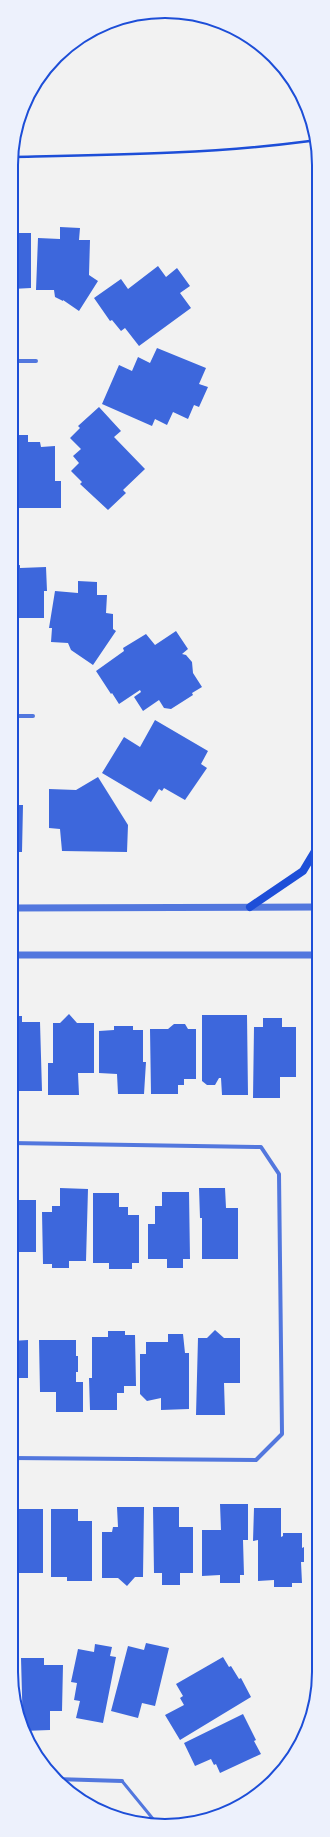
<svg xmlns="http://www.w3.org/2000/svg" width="330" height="1837" viewBox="0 0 330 1837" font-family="'Nunito Sans',sans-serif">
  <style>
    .building { fill: #3d67dc }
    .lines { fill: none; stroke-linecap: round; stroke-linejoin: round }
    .path { stroke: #1d4ed8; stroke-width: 2.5 }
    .service { stroke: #5277de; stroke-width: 3 }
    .minor { stroke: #5277de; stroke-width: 4 }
    .tertiary { stroke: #5277de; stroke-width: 7 }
    .secondary { stroke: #1d4ed8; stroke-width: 8 }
    .rim { fill: none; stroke: #1d4ed8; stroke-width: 2 }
  </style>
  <rect width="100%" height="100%" fill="#f2f2f2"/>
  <path class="building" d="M60,227L80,228L79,240H90L89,275L98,281L79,311L63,300V301L55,297L54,290H36L38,238L60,239Z
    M12,233H31V288L12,289Z
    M158,266L166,277L177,268L190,286L180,293L191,308L139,346L125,328L121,331L112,320L110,321L94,298L121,279L128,289Z
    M157,348L206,368L199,384L208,387L199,407L194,405L188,419L173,412L167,425L155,419L152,426L102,404L119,365L132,371L138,357L150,363Z
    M99,407L121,431L114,437L145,469L123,490L126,493L108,510L80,484L82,482L71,471L79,463L73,456L81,449L70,438L80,428L78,426Z
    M12,435H28V442H40L41,447L55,446V481H61V508H12Z
    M20,565V568L46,567L47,591H44V618H18L16,655H12V566Z
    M78,581L97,582V595H107L106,613L113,614V629L116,631L93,665L71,650L68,643L51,642L52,628H49L55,591L78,593Z
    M176,631L188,649L182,654L186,655L192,662L193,673L202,687L192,693L193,695L171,709L164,708L159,700L143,711L134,697L141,692L140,690L119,704L112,693L111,694L96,671L124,651L123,648L146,634L155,645Z
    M155,720L208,751L201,764L207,768L185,800L164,788L162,791L159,789L151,802L102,773L124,737L140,747Z
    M98,777L128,825L127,852L62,851L60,829L49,828V789L76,790Z
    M12,805H23L22,852H12Z
    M69,1014L77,1023H94V1073H78L79,1095H48V1063H53V1023H60Z
    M202,1015H247L248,1095H222L221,1078H219L215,1085H207L202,1081Z
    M12,1016H22V1022H40L42,1091H16V1064H12Z
    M263,1018H282V1027H296V1077H280V1098H253L254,1027H263Z
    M174,1024H185L188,1029H196V1079H184V1085H178V1094H151L150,1029H168Z
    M114,1026H133V1030H143V1062H146L144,1094H118L117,1074L99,1073V1031L114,1030Z
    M60,1188L88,1189L86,1261H69V1268H52V1264H43L42,1212H52V1206H60Z
    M199,1188H225L226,1208H238V1259H202V1218H200Z
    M162,1192H189L190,1259H183V1268H167V1259H148V1224H155V1206H162Z
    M11,1193H16V1200H36V1252H11Z
    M93,1193H119V1207H128V1215H139V1263H132V1269H109V1263H93Z
    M215,1330L224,1338H240V1383H224L225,1415H196L198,1338H207Z
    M108,1331H125V1335H135L136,1386H124V1393H117V1410H90L89,1378H92V1337H108Z
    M168,1334H183L185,1353H189V1409L161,1410V1398L147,1401L140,1394V1354H146V1342H168Z
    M28,1340V1378H19L18,1382L11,1386V1341Z
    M39,1340H76V1356H78V1372H76V1382H83V1412H56V1392H40Z
    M220,1504H248V1540H243L244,1575H240V1583H220V1575L202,1576V1530H221Z
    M117,1507H144L143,1577H135L127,1586L118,1578H102V1532H112L113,1527H118Z
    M153,1507H179V1527H193V1573H180V1585H162V1573H154Z
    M254,1508H281V1537L283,1536V1533H302V1548L304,1547V1562H301L302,1583H292V1587H274V1580L258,1581V1540L253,1541Z
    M15,1509H43V1573H11V1518H16Z
    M51,1509H78V1521H92V1581H67V1577H51Z
    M146,1643L169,1648L155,1706L142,1703L138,1718L111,1711L128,1646L144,1650Z
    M95,1644L112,1647L110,1656L116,1657L103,1723L76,1718L80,1701L74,1700L77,1683L71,1682L78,1649L94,1652Z
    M223,1657L229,1667L231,1666L239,1679L241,1678L251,1697L180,1740L165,1715L184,1705L180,1698L183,1696L176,1684Z
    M21,1658H44V1665H63L62,1711H50V1730L23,1731Z
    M11,1666L15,1668V1691L11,1672Z
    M243,1714L256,1740L254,1741L261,1754L220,1773L216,1764L214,1765L211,1759L195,1766L184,1743Z"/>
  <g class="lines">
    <path class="path" d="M12,157C112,155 212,154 310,141"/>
    <path class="service" d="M122,1781L158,1825"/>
    <path class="minor" d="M12,361H36
      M12,716H33
      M11,1458L256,1460L282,1434L279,1174L261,1147L11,1143
      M55,1779L122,1781"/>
    <path class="tertiary" d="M12,908L318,907
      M12,955H318"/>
    <path class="secondary" d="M250,907L303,871L315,851L318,841"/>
  </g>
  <path d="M0 0H330V1837H0ZM165 18H165A147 147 0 0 1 312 165V1672A147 147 0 0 1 165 1819H165A147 147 0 0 1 18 1672V165A147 147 0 0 1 165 18Z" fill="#edf1fc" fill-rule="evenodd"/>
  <path class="rim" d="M165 18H165A147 147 0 0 1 312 165V1672A147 147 0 0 1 165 1819H165A147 147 0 0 1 18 1672V165A147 147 0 0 1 165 18Z"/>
</svg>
